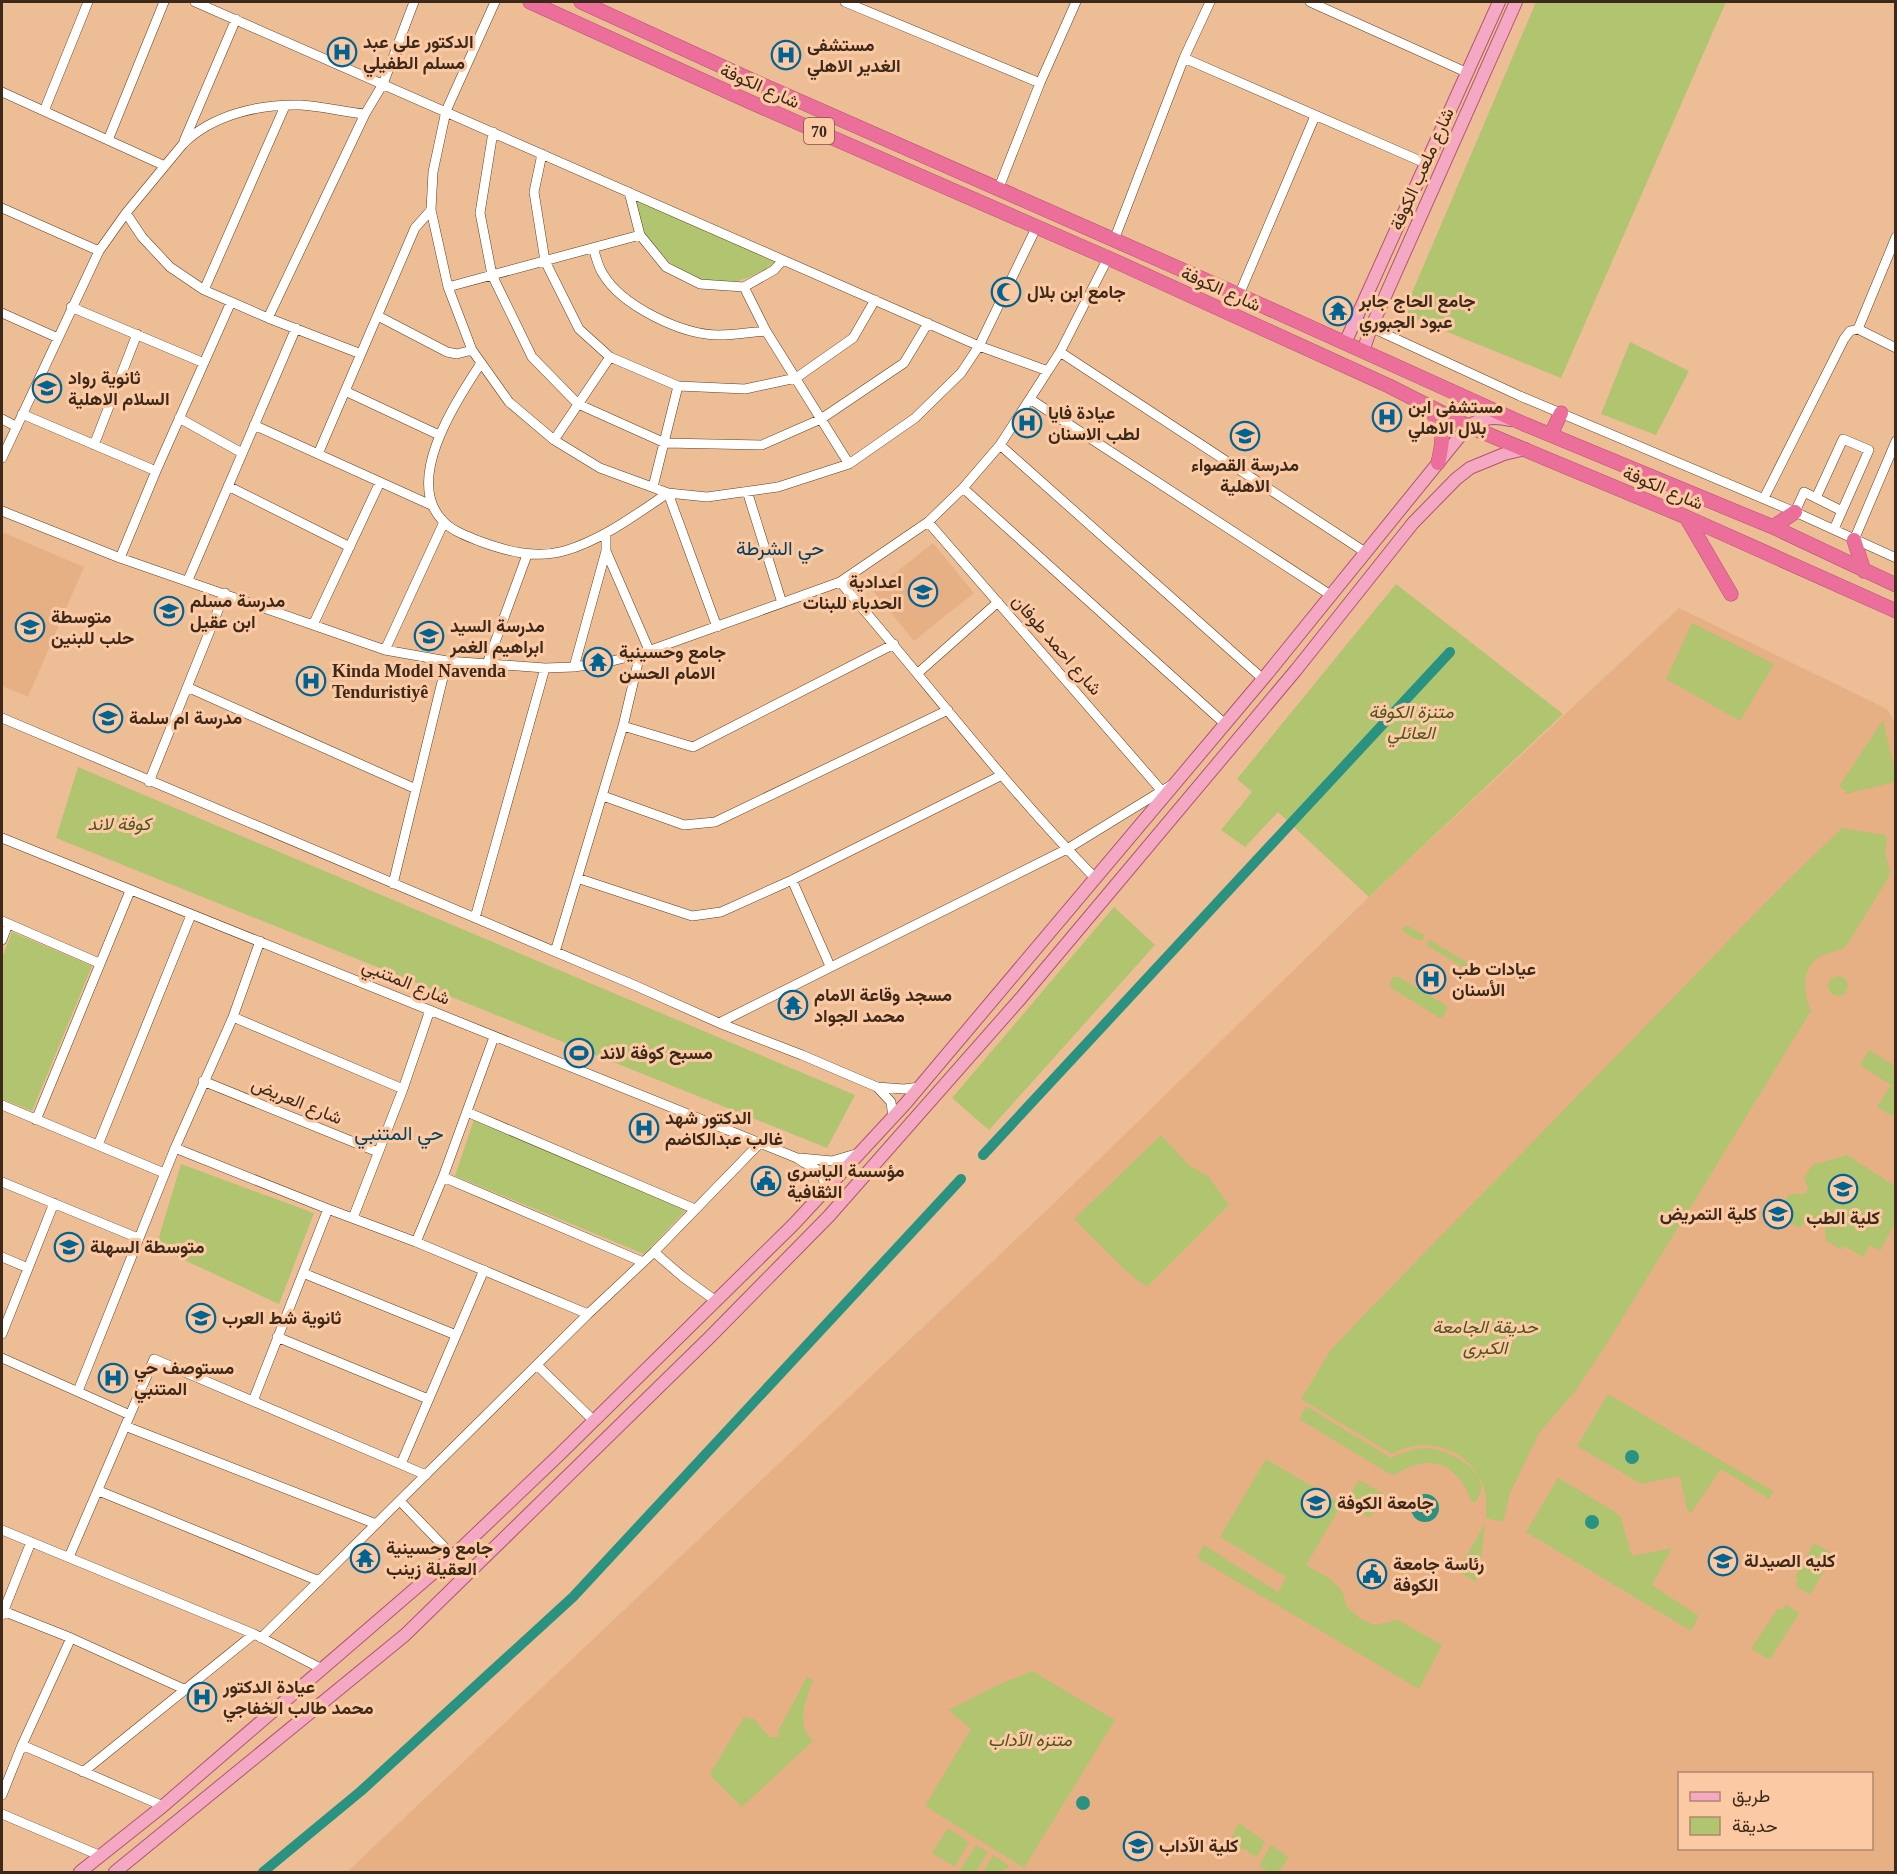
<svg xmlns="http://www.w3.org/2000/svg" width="1897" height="1874" viewBox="0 0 1897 1874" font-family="'Times New Roman',Vazirmatn,serif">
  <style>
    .built { fill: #e6b084; fill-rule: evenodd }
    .green { fill: #b1c470 }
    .water { fill: #299281 }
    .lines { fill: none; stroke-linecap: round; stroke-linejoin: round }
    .canal { stroke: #299281; stroke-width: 10 }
    .minor-casing { stroke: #653d18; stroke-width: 10 }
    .major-casing { stroke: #ae566e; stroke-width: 14 }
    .highway-casing { stroke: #ae566e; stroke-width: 15 }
    .minor { stroke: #fff; stroke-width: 9 }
    .major { stroke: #f4a8c3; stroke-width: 12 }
    .highway { stroke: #ec6e9b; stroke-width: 14 }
    .labels { text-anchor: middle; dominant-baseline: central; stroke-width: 6; stroke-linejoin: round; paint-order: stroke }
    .shield { fill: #fbc9a3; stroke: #755943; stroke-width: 1.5 }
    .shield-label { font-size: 16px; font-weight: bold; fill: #3c291a }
    .poi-label { font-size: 18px; font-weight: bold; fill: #3c291a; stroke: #fbc9a3; text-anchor: start }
    .street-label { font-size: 18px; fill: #3c291a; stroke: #fbc9a3 }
    .park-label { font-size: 18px; font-style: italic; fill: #4a5520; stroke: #fbc9a3 }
    .neighbourhood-label { font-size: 20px; fill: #034262; stroke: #fbc9a3 }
  </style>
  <rect width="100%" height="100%" fill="#edbd96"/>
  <path class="built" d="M2,532L84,567L28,697L2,686Z
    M933,543L974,593L914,641L873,591Z
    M1679,608L1887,709L1896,724L1895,1872H347L1050,1207L1369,897ZM1680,1774H1872V1848H1680Z"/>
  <path class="green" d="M1536,2H1726L1561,378L1403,314Z
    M634,196L778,259C740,294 690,289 658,250C653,244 646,238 643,232C638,221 637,207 634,196Z
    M1630,342L1689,371L1656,435L1601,414Z
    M1396,584L1563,714L1369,897L1278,812L1245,847L1221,830L1252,792L1237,779Z
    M1692,623L1774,664L1740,721L1666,679Z
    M1883,720L1895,771V782L1845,794L1846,791L1839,786Z
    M78,767L855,1095L827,1148L56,838Z
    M1842,828L1886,835L1887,841L1885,850L1890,872L1887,880L1847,945C1840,951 1834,951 1826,954C1801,963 1802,991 1811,1011L1606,1345L1576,1390L1539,1433L1510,1493L1503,1522L1486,1518C1486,1507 1487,1495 1483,1485C1469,1448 1425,1435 1392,1454L1301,1399L1330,1351L1361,1318L1777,891Z
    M1114,907L1155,945L989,1130L952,1098Z
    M1404,926H1408L1424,935L1423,940C1417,941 1404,934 1402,928Z
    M12,932L92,966L32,1111L2,1099V958Z
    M1430,940L1472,966L1471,968L1467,970L1428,946L1427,943Z
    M1828 986a10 10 0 1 1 20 0a10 10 0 1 1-20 0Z
    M1393,977H1399L1447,1006V1010L1442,1018H1440L1391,988L1390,983Z
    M1869,1050L1895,1066V1113L1892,1116L1877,1107L1891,1085L1860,1065Z
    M474,1119L686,1210L644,1254L455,1176Z
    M1161,1135L1189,1165L1208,1176L1229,1205L1147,1287L1126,1271L1074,1219Z
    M1847,1155L1895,1186V1223L1880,1251L1870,1245L1863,1257L1844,1246L1841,1250L1826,1240L1825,1229L1817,1220L1807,1221L1800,1228L1778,1216L1789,1194H1805L1808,1188L1804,1178L1812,1165Z
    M181,1164L314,1213L279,1304L156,1247Z
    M1608,1394L1773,1491L1769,1499L1721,1469L1691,1513L1687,1510L1680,1476L1641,1484L1577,1446Z
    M1306,1406L1391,1458C1403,1452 1415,1448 1427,1448C1446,1449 1486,1468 1481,1491C1480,1495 1477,1499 1475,1503L1470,1500C1469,1492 1464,1485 1459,1479C1440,1455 1416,1462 1394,1475L1388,1473L1299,1419Z
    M1266,1459L1342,1504L1306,1565C1323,1575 1345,1583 1346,1606L1362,1620L1374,1625L1398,1620L1442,1645L1419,1689L1197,1558L1204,1545L1278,1592L1286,1577L1220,1537Z
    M1558,1478L1614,1511L1621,1518L1632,1556L1672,1548L1652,1585L1699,1616L1691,1631L1526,1532Z
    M1359,1480L1384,1494L1370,1518L1345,1504Z
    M1485,1524L1480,1567L1476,1582L1457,1571Z
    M1814,1543L1834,1554L1810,1595L1796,1586L1798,1579L1795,1577Z
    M1786,1604L1799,1613L1770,1660L1751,1649L1778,1608L1782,1610Z
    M1032,1671L1115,1720L1024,1868L925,1806L971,1729L948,1710L998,1685Z
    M807,1677L813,1680C806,1699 795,1724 813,1741L742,1807L711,1776V1772L744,1717L754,1719L770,1737H779L778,1731Z
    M1239,1823L1265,1842L1258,1855L1254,1856L1245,1849L1223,1852Z
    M948,1828L969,1842L955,1867L932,1853Z
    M976,1845L988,1852L976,1872H964L960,1870Z
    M1271,1845L1289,1857L1279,1872H1269L1260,1867L1261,1862Z
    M993,1855L1010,1866C1003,1872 993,1874 984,1870Z"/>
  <path class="water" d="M1625 1457a7 7 0 1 1 14 0a7 7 0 1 1-14 0Z
    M1411 1508a14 14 0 1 1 28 0a14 14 0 1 1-28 0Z
    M1585 1522a7 7 0 1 1 14 0a7 7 0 1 1-14 0Z
    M1076 1803a7 7 0 1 1 14 0a7 7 0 1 1-14 0Z"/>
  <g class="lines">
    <path class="canal" d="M983,1155L1450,652
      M263,1872L361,1791L573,1597L961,1179"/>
    <g class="minor-casing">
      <path id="minor" d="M195,2L979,346L1048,371
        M495,2L446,111L433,172L431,210L448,287L472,350L509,402L554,440L600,468L668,493L707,497L778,487L849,464L915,418L961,373L979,346L1037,226
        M845,2L1040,83
        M1310,2L1468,73
        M1184,58L1425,163
        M2,92L165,166
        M44,111L88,2
        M493,132L480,213L492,275L532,357L578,404L665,443L762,445L821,419L904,363L928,323
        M108,140L164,2
        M184,141L236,19
        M542,154L534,192L545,261L579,329L610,357L678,386L745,389L796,378L853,338L875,300
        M998,190L1040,83L1076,2
        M629,192L640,235L666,267L700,284L744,287L774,270L783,260
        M2,208L99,251
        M126,213L142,237L170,267L204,290L268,318L361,354
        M1114,240L1184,58L1210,2
        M593,248C596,256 598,267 603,274C622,306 682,335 719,335C735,335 751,332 766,331
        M448,287L640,235
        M744,287L766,331L849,464
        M204,290L285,106
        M1239,295L1315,116
        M71,307L204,363
        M2,313L58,338
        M378,316L447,352L457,354L472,350
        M268,318L365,114
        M1355,320L1520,396L1795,512L1896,558
        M1858,329L1896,348
        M1060,352L1365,552
        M481,363C456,402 403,480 443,521C452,531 467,536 479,541C506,551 535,559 564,551C602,540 635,515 668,493L717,627
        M345,391L439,435
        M1030,399L1332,596
        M22,414L156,471
        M179,418L242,453
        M2,419L17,427
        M254,425L431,505
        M554,440L610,357
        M94,445L137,334
        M1000,445L1263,679
        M318,454L415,228L431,210
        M2,458L99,251L126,213L183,144C212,115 259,104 300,105C322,106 343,112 365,114L383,84L414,2
        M228,486L350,547
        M653,487L678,386
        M963,488L1225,724
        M747,491L782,603
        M1764,498L1844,339L1850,331L1858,329L1896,237
        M1816,498L1843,439L1869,450L1834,529
        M2,511L120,558L385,650L447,661L545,668L574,667L608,662L640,654L840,582L928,522L963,488L1000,445L1060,352L1108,258
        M1795,512L1804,492L1842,511
        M928,522L1161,790
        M606,533V551L649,650
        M1854,540L1896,441
        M120,558L156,471L231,302
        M188,580L296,328
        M840,582C926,681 1004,785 1095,878
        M313,625L380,482
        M385,650L444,522
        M487,664L527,555
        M574,667L606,551
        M918,673L998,602
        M187,687L416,789
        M2,718L634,985L719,1023L802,1055L877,1087L904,1089L920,1087
        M623,726L693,747L894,644
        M149,782L225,593
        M603,796L684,825L715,822L948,710
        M2,838L797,1158C814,1172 823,1163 825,1190
        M577,878L692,916L721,912L792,880L1002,775
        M792,880L830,966
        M393,884L447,661
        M475,918L545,668
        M2,921L99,963
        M2,940L8,924
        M555,952L623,726L640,654
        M233,1017L403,1089
        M719,1023L1067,849L1173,784
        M203,1081L378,1152
        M877,1087L891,1102L893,1118
        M2,1105L164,1173
        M467,1112L695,1209
        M36,1120L130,891
        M98,1145L191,915
        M175,1148L328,1209L416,1242L588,1314
        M800,1158L832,1161L859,1153
        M443,1177L643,1262
        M2,1182L138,1238
        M353,1218L403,1089L430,1010
        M416,1242L443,1177L494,1037
        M654,1252L683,1277L716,1301
        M2,1257L28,1268
        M303,1273L456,1335
        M2,1334L54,1203
        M277,1337L428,1399
        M2,1358L130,1415
        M537,1365L594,1421
        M78,1391L175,1148L233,1017L260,941
        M253,1401L328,1209
        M125,1426L376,1524
        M401,1464L484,1270
        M99,1491L319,1581
        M400,1501L453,1556
        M2,1530L254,1634L322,1669
        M69,1557L154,1359L426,1475
        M3,1611L71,1638L186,1690
        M2,1615L31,1542
        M261,1638L588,1314L654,1252L760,1143
        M22,1745L163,1806
        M83,1772L254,1634
        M2,1795L22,1745L71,1638
        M2,1814L101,1856"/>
    </g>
    <g class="major-casing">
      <path id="major" d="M1345,343L1499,2
        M1363,351L1371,328L1516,2
        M80,1872L163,1806L453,1556L559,1455L794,1224L906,1103L1263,679L1468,426C1482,418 1494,416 1510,420
        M115,1872L405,1635L710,1337L829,1216L1021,998L1296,670L1413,523L1456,479L1470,468L1504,454L1525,449"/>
    </g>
    <g class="highway-casing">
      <path id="highway" d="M530,2L748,101L1108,258L1389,386L1468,426L1686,517L1896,611
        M581,2L756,82L1239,295L1524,424L1773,527L1896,585
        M1429,408C1445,429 1444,438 1438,463
        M1551,434L1561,413
        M1686,517L1731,594
        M1773,527L1795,512
        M1854,540L1864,571"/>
    </g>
    <use href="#minor" class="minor"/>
    <use href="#major" class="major"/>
    <use href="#highway" class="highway"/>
  </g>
  <defs>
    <g id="hospital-ring" transform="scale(1.5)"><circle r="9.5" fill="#fbc9a3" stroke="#006392" stroke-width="1.5"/><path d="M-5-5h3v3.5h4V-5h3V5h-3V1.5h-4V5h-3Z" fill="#006392"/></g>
    <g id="mosque-ring" transform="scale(1.5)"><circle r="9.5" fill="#fbc9a3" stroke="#006392" stroke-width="1.5"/><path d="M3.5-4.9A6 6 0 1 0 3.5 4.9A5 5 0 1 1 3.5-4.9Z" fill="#006392"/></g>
    <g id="temple-ring" transform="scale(1.5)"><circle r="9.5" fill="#fbc9a3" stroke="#006392" stroke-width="1.5"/><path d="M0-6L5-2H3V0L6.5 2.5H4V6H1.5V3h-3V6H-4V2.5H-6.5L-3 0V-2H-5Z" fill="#006392"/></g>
    <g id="school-ring" transform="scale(1.5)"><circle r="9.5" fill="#fbc9a3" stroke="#006392" stroke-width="1.5"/><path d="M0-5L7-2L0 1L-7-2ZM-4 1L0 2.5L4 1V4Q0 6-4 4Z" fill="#006392"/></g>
    <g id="stadium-ring" transform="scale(1.5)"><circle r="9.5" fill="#fbc9a3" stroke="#006392" stroke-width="1.5"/><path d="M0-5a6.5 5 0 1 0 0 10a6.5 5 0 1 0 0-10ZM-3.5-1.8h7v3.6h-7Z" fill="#006392"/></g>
    <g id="civic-ring" transform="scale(1.5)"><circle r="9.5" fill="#fbc9a3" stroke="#006392" stroke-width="1.5"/><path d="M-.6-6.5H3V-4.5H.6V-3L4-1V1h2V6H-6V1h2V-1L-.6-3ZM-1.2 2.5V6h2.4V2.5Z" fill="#006392"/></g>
    <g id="university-ring" transform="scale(1.5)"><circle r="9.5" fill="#fbc9a3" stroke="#006392" stroke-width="1.5"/><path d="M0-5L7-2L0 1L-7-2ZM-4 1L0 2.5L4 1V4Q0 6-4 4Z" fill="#006392"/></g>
  </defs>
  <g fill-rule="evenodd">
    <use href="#hospital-ring" x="342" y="52"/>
    <use href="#hospital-ring" x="786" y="55"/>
    <use href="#mosque-ring" x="1006" y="292"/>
    <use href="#temple-ring" x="1338" y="311"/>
    <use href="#school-ring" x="47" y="388"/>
    <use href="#hospital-ring" x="1387" y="417"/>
    <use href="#hospital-ring" x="1027" y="423"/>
    <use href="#school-ring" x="1245" y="436"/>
    <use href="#school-ring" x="923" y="592"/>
    <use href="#school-ring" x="169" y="611"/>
    <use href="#school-ring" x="30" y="627"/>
    <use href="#school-ring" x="429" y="636"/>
    <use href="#temple-ring" x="598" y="662"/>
    <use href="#hospital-ring" x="311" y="681"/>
    <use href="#school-ring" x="108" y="718"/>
    <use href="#hospital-ring" x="1431" y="979"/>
    <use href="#temple-ring" x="793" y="1005"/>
    <use href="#stadium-ring" x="579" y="1053"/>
    <use href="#hospital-ring" x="644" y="1128"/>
    <use href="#civic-ring" x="766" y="1181"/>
    <use href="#university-ring" x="1843" y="1189"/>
    <use href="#university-ring" x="1778" y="1214"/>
    <use href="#school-ring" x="69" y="1247"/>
    <use href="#school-ring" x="201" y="1318"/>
    <use href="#hospital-ring" x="113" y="1378"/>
    <use href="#university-ring" x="1316" y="1503"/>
    <use href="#temple-ring" x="365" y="1558"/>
    <use href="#university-ring" x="1723" y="1561"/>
    <use href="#civic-ring" x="1372" y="1574"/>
    <use href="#hospital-ring" x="202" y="1697"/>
    <use href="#university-ring" x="1138" y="1846"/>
  </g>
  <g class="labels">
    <rect class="shield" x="804" y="118" width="30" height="26" rx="4.5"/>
    <g class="shield-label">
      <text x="819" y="131">70</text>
    </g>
    <g class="poi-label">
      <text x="363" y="42">الدكتور علي عبد<tspan x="363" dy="21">مسلم الطفيلي</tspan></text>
      <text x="807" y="45">مستشفى<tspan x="807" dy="21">الغدير الاهلي</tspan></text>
      <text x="1027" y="292">جامع ابن بلال</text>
      <text x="1359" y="301">جامع الحاج جابر<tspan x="1359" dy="21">عبود الجبوري</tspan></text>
      <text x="68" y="378">ثانوية رواد<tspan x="68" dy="21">السلام الاهلية</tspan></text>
      <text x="1408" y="407">مستشفى ابن<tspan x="1408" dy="21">بلال الاهلي</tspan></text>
      <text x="1048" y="413">عيادة فايا<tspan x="1048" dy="21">لطب الاسنان</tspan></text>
      <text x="1245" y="465" text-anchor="middle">مدرسة القصواء<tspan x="1245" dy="21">الاهلية</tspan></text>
      <text x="902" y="582" text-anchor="end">اعدادية<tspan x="902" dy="21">الحدباء للبنات</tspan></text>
      <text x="190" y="601">مدرسة مسلم<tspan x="190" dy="21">ابن عقيل</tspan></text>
      <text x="51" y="617">متوسطة<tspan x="51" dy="21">حلب للبنين</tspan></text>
      <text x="450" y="626">مدرسة السيد<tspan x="450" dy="21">ابراهيم الغمر</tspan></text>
      <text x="619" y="652">جامع وحسينية<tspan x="619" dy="21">الامام الحسن</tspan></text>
      <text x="332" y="671">Kinda Model Navenda<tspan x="332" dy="21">Tenduristiyê</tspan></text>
      <text x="129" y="718">مدرسة ام سلمة</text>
      <text x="1452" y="969">عيادات طب<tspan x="1452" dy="21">الأسنان</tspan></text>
      <text x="814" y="995">مسجد وقاعة الامام<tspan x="814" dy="21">محمد الجواد</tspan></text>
      <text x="600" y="1053">مسبح كوفة لاند</text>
      <text x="665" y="1118">الدكتور شهد<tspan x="665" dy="21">غالب عبدالكاضم</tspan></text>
      <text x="787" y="1171">مؤسسة الياسري<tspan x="787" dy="21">الثقافية</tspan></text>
      <text x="1757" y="1214" text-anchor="end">كلية التمريض</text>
      <text x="1843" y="1218" text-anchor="middle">كلية الطب</text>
      <text x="90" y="1247">متوسطة السهلة</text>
      <text x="222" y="1318">ثانوية شط العرب</text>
      <text x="134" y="1368">مستوصف حي<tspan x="134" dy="21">المتنبي</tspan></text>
      <text x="1337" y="1503">جامعة الكوفة</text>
      <text x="386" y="1548">جامع وحسينية<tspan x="386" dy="21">العقيلة زينب</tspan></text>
      <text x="1744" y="1561">كليه الصيدلة</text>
      <text x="1393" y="1564">رئاسة جامعة<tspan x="1393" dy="21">الكوفة</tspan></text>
      <text x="223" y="1687">عيادة الدكتور<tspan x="223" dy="21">محمد طالب الخفاجي</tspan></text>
      <text x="1159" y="1846">كلية الآداب</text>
    </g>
    <g class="street-label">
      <text transform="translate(760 86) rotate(24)">شارع الكوفة</text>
      <text transform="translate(1422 169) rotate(-66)">شارع ملعب الكوفة</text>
      <text transform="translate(1221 289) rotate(24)">شارع الكوفة</text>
      <text transform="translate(1663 488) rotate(23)">شارع الكوفة</text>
      <text transform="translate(1057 645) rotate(49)">شارع احمد طوفان</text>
      <text transform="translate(406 982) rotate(22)">شارع المتنبي</text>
      <text transform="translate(297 1101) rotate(22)">شارع العريض</text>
    </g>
    <g class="park-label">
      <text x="1411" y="712">متنزة الكوفة<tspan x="1411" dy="21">العائلي</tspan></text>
      <text x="119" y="824">كوفة لاند</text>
      <text x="1485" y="1327">حديقة الجامعة<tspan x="1485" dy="21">الكبرى</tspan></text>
      <text x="1030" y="1740">متنزه الآداب</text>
    </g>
    <g class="neighbourhood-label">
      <text x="780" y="548">حي الشرطة</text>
      <text x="399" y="1133">حي المتنبي</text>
    </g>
  </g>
  <rect width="1897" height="1874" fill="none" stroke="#3c291a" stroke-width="6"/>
  <rect x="1678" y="1772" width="195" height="78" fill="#fbc9a3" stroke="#af896c" stroke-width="1.5"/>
  <rect x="1690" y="1792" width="30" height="9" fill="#f4a8c3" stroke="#af896c" stroke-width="1.5"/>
  <text x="1732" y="1802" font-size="18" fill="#3c291a">طريق</text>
  <rect x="1690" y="1817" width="30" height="18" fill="#b1c470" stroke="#af896c" stroke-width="1.5"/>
  <text x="1732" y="1832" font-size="18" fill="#3c291a">حديقة</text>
</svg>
